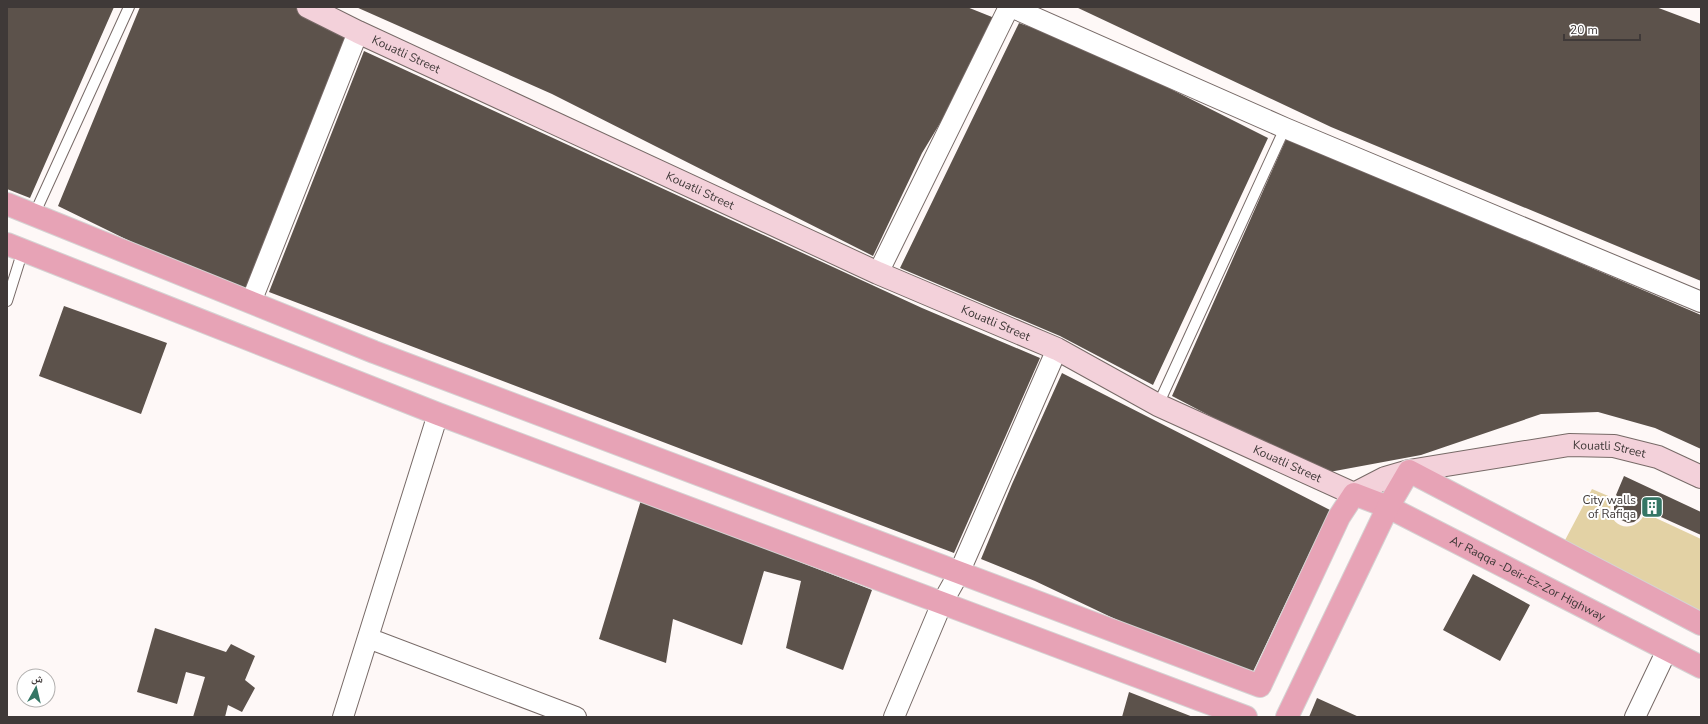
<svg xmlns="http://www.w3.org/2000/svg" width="1708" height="724" viewBox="0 0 1708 724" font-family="'Nunito Sans','Noto Naskh Arabic',sans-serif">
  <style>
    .green { fill: #e3d2a5 }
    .building { fill: #5c524b }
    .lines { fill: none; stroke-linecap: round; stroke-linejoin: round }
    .lane-casing { stroke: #776a67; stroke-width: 12 }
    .street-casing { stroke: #776a67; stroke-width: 22 }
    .secondary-casing { stroke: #776a67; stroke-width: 24 }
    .primary-casing { stroke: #d5d3d3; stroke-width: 24 }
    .lane { stroke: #fff; stroke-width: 10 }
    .street { stroke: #fff; stroke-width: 20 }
    .secondary { stroke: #f3d1da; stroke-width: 22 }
    .primary { stroke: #e7a3b6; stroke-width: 22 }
    .labels { text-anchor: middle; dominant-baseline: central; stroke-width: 4; stroke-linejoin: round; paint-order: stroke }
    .street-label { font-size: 12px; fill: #3f3938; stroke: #fff }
    .poi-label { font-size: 12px; fill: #3f3938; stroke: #fff; text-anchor: end }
  </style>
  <rect width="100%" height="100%" fill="#fef8f7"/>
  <path class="green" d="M1592,489L1613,498C1601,524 1633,539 1645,513L1701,539V612L1563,544Z"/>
  <path class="building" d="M7,7H114L30,198L7,189Z
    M140,7H308L349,28L248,290L183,267L58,206Z
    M356,7H967L1002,21L922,153L873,256L552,94Z
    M1076,7H1656L1701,24V281L1331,127Z
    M1019,23L1059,37L1125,66L1268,138L1153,385L1060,336L900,268Z
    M364,51L922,308L1040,358L954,553L269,292Z
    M1287,137L1701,315V449L1655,428L1598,412L1541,414L1421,455L1324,473L1239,431L1172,396Z
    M64,306L167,343L141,414L39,376Z
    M1062,373L1330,510L1248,682L1035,581L981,559L1012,484Z
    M1624,476L1701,512V535L1643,509L1639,518L1634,522L1628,523L1617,518L1614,512V506L1618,497L1616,495Z
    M641,500L872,590L843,670L786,648L801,581L764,571L742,645L673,619L666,663L599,639Z
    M1473,574L1530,605L1500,661L1443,630Z
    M155,628L226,652L231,644L255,656L245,680L255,688L242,712L228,705L225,717H193L205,677L186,672L177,704L137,692Z
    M1129,692L1193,717H1122Z
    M1317,698L1359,717H1309Z"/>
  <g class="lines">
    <g class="lane-casing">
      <path id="lane" d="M34,215L129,7
        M7,301L23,250
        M1158,405L1285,128"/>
    </g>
    <g class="street-casing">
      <path id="street" d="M1011,7L1285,128L1701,302
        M878,273L1009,7
        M251,302L358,32
        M368,638L576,717
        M343,717L438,414
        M894,717L942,603L959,573L1057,349
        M1635,717L1667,650"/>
    </g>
    <g class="secondary-casing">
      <g id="secondary">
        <path id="s1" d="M308,7L358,32L878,273L1057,349L1158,405L1354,494L1385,478L1409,471L1569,445L1614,446L1658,457L1701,477"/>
      </g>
    </g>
    <g class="primary-casing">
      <g id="primary">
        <path id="s2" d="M7,204L374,352L1260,686L1339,517L1354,494L1388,507L1701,667"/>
        <path d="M7,244L438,414L1246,717"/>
        <path d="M1287,717L1388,507L1409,471L1701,624"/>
      </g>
    </g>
    <use href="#lane" class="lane"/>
    <use href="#street" class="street"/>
    <use href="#secondary" class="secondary"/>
    <use href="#primary" class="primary"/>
  </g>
  <defs>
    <g id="building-square" transform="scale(1.15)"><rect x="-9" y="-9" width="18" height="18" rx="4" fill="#357665" stroke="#fff"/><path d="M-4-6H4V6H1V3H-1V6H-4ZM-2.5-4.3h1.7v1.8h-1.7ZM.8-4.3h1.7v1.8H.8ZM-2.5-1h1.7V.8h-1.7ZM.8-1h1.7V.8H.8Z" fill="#fff"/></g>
  </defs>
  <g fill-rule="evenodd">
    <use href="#building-square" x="1652" y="507"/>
  </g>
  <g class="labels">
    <g class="street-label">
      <text stroke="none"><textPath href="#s1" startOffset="109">Kouatli Street</textPath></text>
      <text stroke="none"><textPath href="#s1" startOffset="433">Kouatli Street</textPath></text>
      <text stroke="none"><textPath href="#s1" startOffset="757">Kouatli Street</textPath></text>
      <text stroke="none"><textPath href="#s1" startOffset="1417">Kouatli Street</textPath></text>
      <text stroke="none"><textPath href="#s1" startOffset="1081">Kouatli Street</textPath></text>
      <text stroke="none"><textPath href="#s2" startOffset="1750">Ar Raqqa -Deir-Ez-Zor Highway</textPath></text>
    </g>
    <g class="poi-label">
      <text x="1636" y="500">City walls<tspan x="1636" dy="14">of Rafiqa</tspan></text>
    </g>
  </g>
  <rect width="1708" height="724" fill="none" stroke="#3f3938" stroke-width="16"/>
  <g transform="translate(36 688) rotate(8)"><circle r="19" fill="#ffffff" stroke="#b2b0af"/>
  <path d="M0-3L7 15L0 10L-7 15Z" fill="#357665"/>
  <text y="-6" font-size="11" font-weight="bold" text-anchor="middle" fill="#3f3938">ش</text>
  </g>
  <path d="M1564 34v6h76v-6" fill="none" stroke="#3f3938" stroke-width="2"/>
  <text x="1570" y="34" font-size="12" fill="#3f3938" stroke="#ffffff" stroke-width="3" paint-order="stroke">20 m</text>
</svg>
